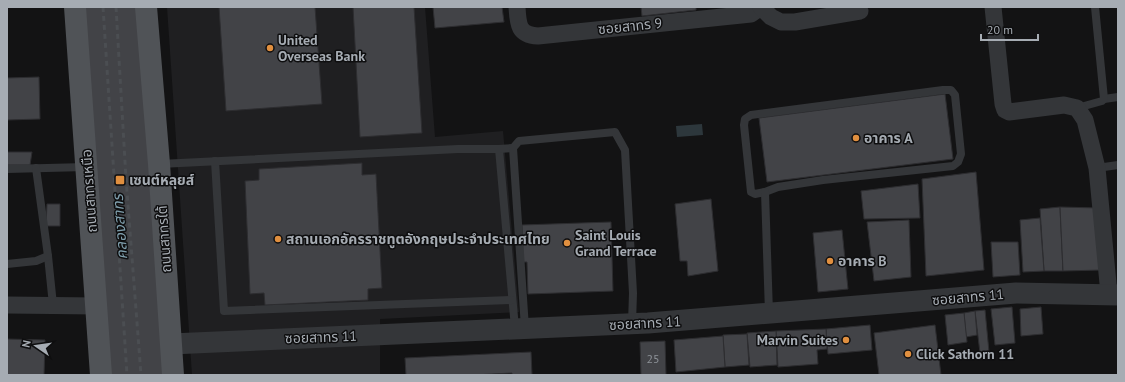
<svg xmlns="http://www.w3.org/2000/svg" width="1125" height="382" viewBox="0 0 1125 382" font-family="'PT Sans','Noto Sans Thai',sans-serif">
<rect width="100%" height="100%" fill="#131314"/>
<path fill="#1f1f21" d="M167 7H425L435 137 503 131 519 312 380 319V375H192Z"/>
<path fill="#2d373c" d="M702 124 703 135 677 137 676 126Z"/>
<g fill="#424347" stroke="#2d2d30">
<path d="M72 7H149L175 375H99Z"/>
<path d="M219 7H315L322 104 226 111Z"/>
<path d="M353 7H414L422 133 360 137Z"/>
<path d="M433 7H502L504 22 435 28Z"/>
<path d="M641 7H696V10L642 16Z"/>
<path d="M39 77 40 119 7 120V78Z"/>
<path d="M945 94 953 159 767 182 759 118Z"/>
<path d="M7 152H32L30 165H7Z"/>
<path d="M362 163V175L376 174 382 288 368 289V300L265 305 264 293 250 294 245 181 259 180V169Z"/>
<path d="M976 172 984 270 926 276 922 179Z"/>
<path d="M918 184 920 218 864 219 861 191Z"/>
<path d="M711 199 718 271 688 276 687 261H680L675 204Z"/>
<path d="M47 204H60V226H46Z"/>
<path d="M1060 207 1063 271H1044L1040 209Z"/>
<path d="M1060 207 1098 208 1101 270 1063 271Z"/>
<path d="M1040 218 1044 271 1023 272 1020 220Z"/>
<path d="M909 220 911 277 874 281 867 222Z"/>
<path d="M611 222 613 291 528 294 527 262H523L522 225Z"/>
<path d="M842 230 848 289 818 292 813 233Z"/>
<path d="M991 242H1018L1020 275 993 277Z"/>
<path d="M1012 307 1015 343 995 345 991 309Z"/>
<path d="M1041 307 1043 334 1021 336 1020 309Z"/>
<path d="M985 310 989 352 980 353 975 311Z"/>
<path d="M975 311 977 335 966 337 964 313Z"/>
<path d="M964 313 967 342 948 345 945 315Z"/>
<path d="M870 325 872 350 828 354 826 329Z"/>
<path d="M935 325 941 375H879L874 333Z"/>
<path d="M826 329 827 349 817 350 818 364 778 367 776 331Z"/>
<path d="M776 331 777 365 750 367 747 333Z"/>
<path d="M747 334 749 365 725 367 723 335Z"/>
<path d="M723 336 725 367 676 372 674 340Z"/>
<path d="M7 339 45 340 44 375H7Z"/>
<path d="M665 341 666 375H641L640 342Z"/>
<path d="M531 352 532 375H512V373L474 375H406L405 358Z"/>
</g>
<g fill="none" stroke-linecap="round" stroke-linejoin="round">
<g stroke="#343639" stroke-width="8">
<path d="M943 90H951L955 95 961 154 958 162 953 166 823 180 778 187 765 192 755 194 751 192 744 125 745 119 751 115Z"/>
<path d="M1104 99 1118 97"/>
<path d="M1077 108 1102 101 1104 99 1095 7"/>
<path d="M499 149 515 328"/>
<path d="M215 161 224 311 512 300"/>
<path d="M160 164 458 149H499L513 148"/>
<path d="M1097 168 1118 165"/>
<path d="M7 169 86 167"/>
<path d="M765 192 769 313"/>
<path d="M48 256 53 305"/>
<path d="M7 264 36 261 48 256 36 168"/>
<path d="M525 328 513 148 519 141 615 132 625 150 633 293 632 323"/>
</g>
<g stroke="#343639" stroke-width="17">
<path d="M517 7C518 24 518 35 538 36L751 14 761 7"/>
<path d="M761 7 771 17 781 22H795L860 11"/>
<path d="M993 7 1003 104 1005 110 1009 112 1064 105 1077 108 1085 120 1097 168 1109 294"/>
<path d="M7 305 97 306"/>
</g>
<path stroke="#343639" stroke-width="21" d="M171 344 648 323 1016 293 1118 295"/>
<g stroke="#505357" stroke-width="22">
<path d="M75 7 101 375"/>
<path d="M146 7 159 164 173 375"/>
</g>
<g stroke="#4b4e52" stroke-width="3" stroke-dasharray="5 4" stroke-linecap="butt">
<path d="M103 7 127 375"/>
<path d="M116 7 126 179 141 375"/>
</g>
</g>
<g fill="#e08f3f" stroke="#0e0e0f" stroke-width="1.5">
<circle cx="270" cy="48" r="4"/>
<circle cx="856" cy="138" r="4"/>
<rect x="115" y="175" width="10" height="10" rx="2"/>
<circle cx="278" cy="239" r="4"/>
<circle cx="567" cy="243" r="4"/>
<circle cx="830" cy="261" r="4"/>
<circle cx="846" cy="340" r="4"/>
<circle cx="908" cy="354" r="4"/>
</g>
<g text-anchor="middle" stroke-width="3" stroke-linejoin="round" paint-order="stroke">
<g font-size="12" fill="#8d9298">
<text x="653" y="363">25</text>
</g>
<g font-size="14" fill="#a6acb3" stroke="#0e0e0f">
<text transform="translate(630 26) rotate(-6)" y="5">ซอยสาทร 9</text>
<text transform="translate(89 191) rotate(-94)" y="5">ถนนสาทรเหนือ</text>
<text transform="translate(164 239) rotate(-94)" y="5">ถนนสาทรใต้</text>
<text transform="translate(968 297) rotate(-5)" y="5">ซอยสาทร 11</text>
<text transform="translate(645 323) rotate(-3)" y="5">ซอยสาทร 11</text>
<text transform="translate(321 337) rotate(-2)" y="5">ซอยสาทร 11</text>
</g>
<g font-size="14" font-weight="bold" fill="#a6acb3" stroke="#0e0e0f" text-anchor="start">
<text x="278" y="45">United<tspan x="278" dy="16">Overseas Bank</tspan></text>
<text x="864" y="143">อาคาร A</text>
<text x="129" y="185">เซนต์หลุยส์</text>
<text x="575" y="240">Saint Louis<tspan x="575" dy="16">Grand Terrace</tspan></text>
<text x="286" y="244">สถานเอกอัครราชทูตอังกฤษประจำประเทศไทย</text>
<text x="838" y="266">อาคาร B</text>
<text x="838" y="345" text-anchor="end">Marvin Suites</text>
<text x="916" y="359">Click Sathorn 11</text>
</g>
<g font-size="15" font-style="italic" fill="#7f9eac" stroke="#0e0e0f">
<text transform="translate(120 227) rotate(-94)" y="5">คลองสาทร</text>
</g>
</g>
<rect width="1125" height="382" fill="none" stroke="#a6acb3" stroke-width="16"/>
<g transform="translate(36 346) rotate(283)" stroke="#0e0e0f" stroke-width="3" paint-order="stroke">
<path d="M0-3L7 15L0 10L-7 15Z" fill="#a6acb3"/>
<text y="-6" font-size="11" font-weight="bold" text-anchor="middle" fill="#a6acb3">N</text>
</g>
<path d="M981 34v6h57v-6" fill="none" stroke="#a6acb3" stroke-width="2"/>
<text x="987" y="34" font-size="12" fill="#a6acb3" stroke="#0e0e0f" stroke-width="3" paint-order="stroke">20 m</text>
</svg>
